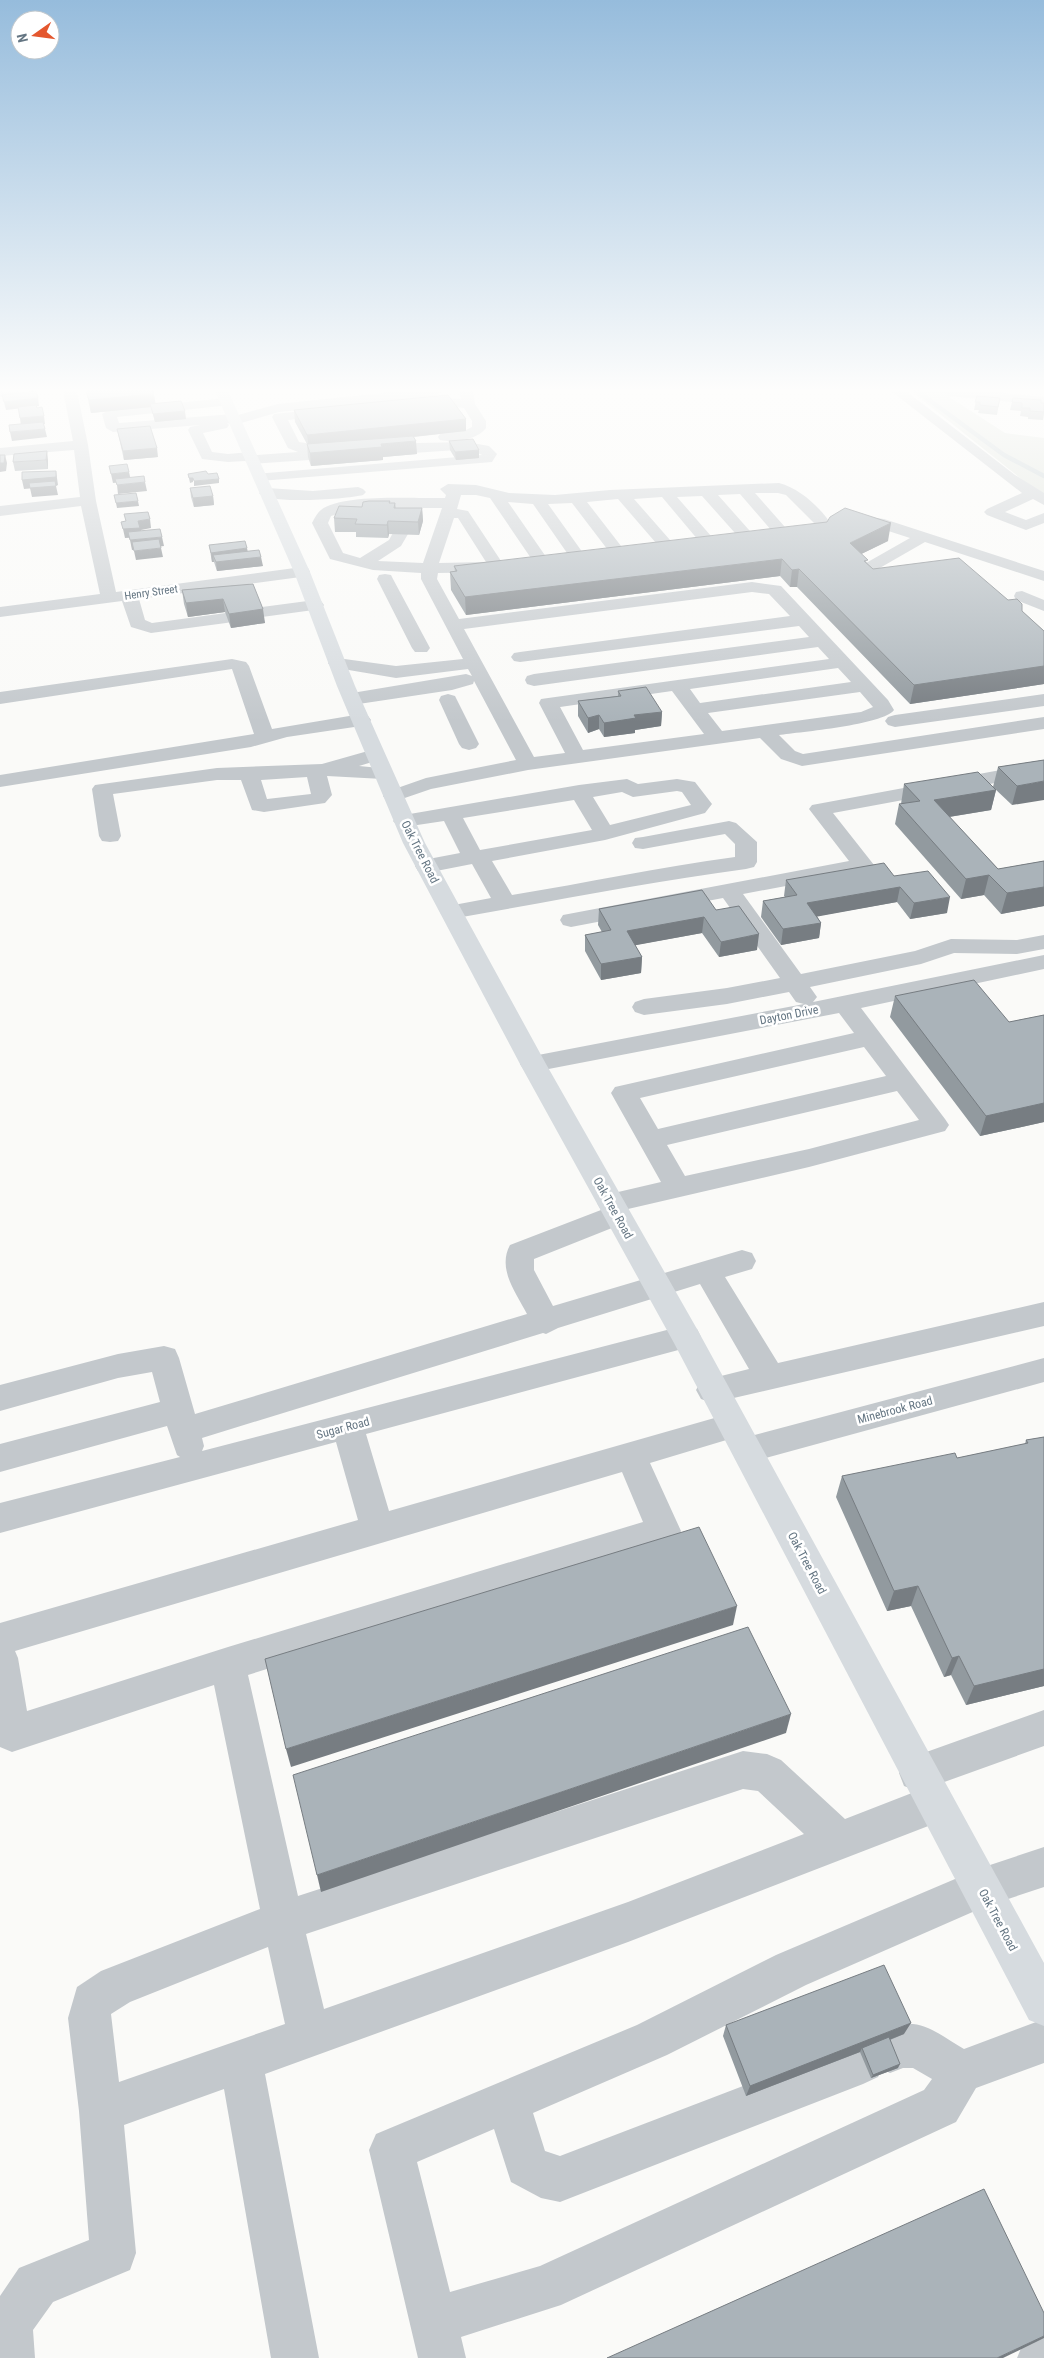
<svg xmlns="http://www.w3.org/2000/svg" width="1044" height="2358" viewBox="0 0 1044 2358" font-family="'Roboto Condensed',sans-serif">
<rect width="100%" height="100%" fill="#fafaf8"/>
<path fill="#dadfd7" d="M911 391H940L1005 433 1044 438V497Z"/>
<g fill="none" stroke-linecap="round" stroke-linejoin="round">
<path stroke="#bbc7cb" stroke-width="4.5" d="M917 391 1004 455 1044 476"/>
<g fill="#c3c8cc" fill-rule="evenodd">
<path d="M0 391H24L18 395 0 397Z"/>
<path d="M63 391H77L88 445 96 501 116 592 302 567 308 568 310 572 308 576 139 599 145 620 152 623 226 613 232 614 235 618 232 622 226 623 151 633 131 627 122 601 0 617V607L100 594 81 506 0 516V506L80 497 74 450 0 456V448L73 441Z"/>
<path d="M401 391 442 392 435 396 279 412 234 425 227 423 229 425 227 428 203 433 212 452 228 454 250 452 257 455 298 452 288 448 272 417 274 414 331 408 336 409 338 412 336 415 288 420 299 442 325 446 327 450 418 443 467 442 489 446 497 454 492 462 260 481 255 480 253 477 255 474 482 455 474 451 457 450 252 464 245 461 228 462 202 459 188 430 190 427 200 425 113 432 106 428 102 414 109 410 226 398 233 402 231 405 117 417 119 423 233 414 238 415 278 404Z"/>
<path d="M459 391H473L475 404 486 421V428C477 440 454 443 440 440L438 437 440 434 464 431 472 427V421L464 408 440 405 416 407 409 403C417 394 449 398 461 399Z"/>
<path d="M891 391H906L1015 475 1044 493V505L1033 499 1005 512 1026 520 1044 513V523L1026 530 987 515 984 512 987 509 1022 493Z"/>
<path d="M985 391 1044 397V405L948 396 941 392Z"/>
<path d="M779 483C801 489 821 508 833 527L831 530 814 534 808 532 806 529 808 526 815 524 786 495 778 493H755L792 535 790 538H778L740 494 718 495 757 539 755 542H743L702 496 677 497 718 544 716 547H704L662 497 634 499 670 540 668 543H656L618 499 587 502 628 555 626 558H614L572 503 548 504 588 560 586 563H574L533 504 508 502 551 564 549 567H537L490 498 476 495H461L457 509 468 511 505 567 503 570 497 572 438 573 437 579 459 619 752 582 781 586 888 700 894 710C883 725 800 732 779 735L795 751 803 754 1044 717V729L802 766 781 759 760 738 528 770 431 789 393 802 386 800 383 796 386 792 426 778 516 760 474 681 473 684 452 690 352 705 345 703 343 699 345 695 352 693 466 674 472 676 468 669 396 678 331 667 328 663 331 659 337 658 396 666 463 659 421 579V573L373 570 330 559 312 523C314 519 317 513 321 510 342 493 417 499 445 498L446 495 440 489 448 484 476 485 509 493 555 495 610 490ZM386 508H442L423 563 378 561 401 546 408 534 406 531H394L389 540 360 558 343 553 328 523 331 516 351 510ZM454 518H458L486 562 439 563ZM752 592 769 594 790 616 520 652 514 653 511 657 514 661 520 662 799 626 809 637 534 674 527 676 525 680 527 684 534 686 818 647 829 659 541 699 539 703 565 753 534 757 464 629ZM838 668 851 682 700 703 690 689ZM672 691 704 734 583 750 560 707ZM860 692 873 707 861 712 722 731 708 713Z"/>
<path d="M358 487 363 489 366 492 363 495C348 499 268 505 259 493L267 488 313 491Z"/>
<path d="M854 515 884 519 1044 571V581L925 542 878 569H866L864 566 866 563 910 538 876 527 848 523 846 520 848 517Z"/>
<path d="M385 574 391 575 393 579 430 648 427 652H415L412 648 377 579 379 575Z"/>
<path d="M1022 591 1044 600V611L1016 600 1014 596 1016 592Z"/>
<path d="M315 600 321 601 324 605 321 609 262 617 256 616 253 612 256 608 262 607Z"/>
<path d="M232 659 246 662 249 666 272 729 361 714 368 716 371 720 368 724 361 726 287 737 251 747 0 787V775L254 734 232 669 0 704V692Z"/>
<path d="M448 694 455 696 479 744 476 748 469 750 462 748 459 744 439 700 441 696Z"/>
<path d="M1044 694V706L895 727 888 725 885 721 888 717 895 715Z"/>
<path d="M375 749 382 751 385 755 382 759 359 766 390 769 393 773 390 777 383 779 327 776 332 795 325 803 264 812 252 810 241 780H217L113 794 121 836 118 841 110 842 102 841 99 836 92 789 95 785 217 768 322 764ZM307 777 311 794 267 799 261 780Z"/>
<path d="M1044 762V774L833 813 874 865 871 870 743 894 801 974 915 951 951 939 1017 940 1044 935V949L1017 954 954 953 921 964 810 987 817 997 813 1002 1044 955V969L861 1008 945 1119 949 1125 945 1131 809 1167 628 1209 631 1215 627 1222 534 1259V1270L553 1306 742 1250 752 1253 756 1261 752 1269 725 1277 778 1363 1044 1302V1326L712 1403 701 1399 696 1390 701 1381 749 1369 700 1284 558 1328 546 1334 543 1333 202 1438 204 1446 202 1451 686 1325 697 1329 701 1337 697 1345 366 1434 389 1511 732 1413 743 1417 748 1426 743 1435 650 1463 681 1531 676 1541 248 1675 298 1896 743 1751 767 1754 781 1760 845 1819 917 1791 904 1786 899 1773 904 1760 1044 1710V1746L936 1785 949 1790 954 1804 949 1818 628 1942 265 2074 319 2358H271L224 2089 124 2125 136 2253 130 2270 53 2302 33 2330 35 2358H0V2296L19 2268 89 2240 79 2111 68 2018 77 1987 101 1971 260 1909 214 1685 12 1752 0 1747V1623L358 1520 336 1442 0 1533V1503L180 1457 177 1455 167 1426 0 1472V1444L160 1402 152 1372 118 1378 0 1411V1385L118 1354 164 1346 175 1349 179 1358 195 1414 527 1314C516 1293 497 1269 510 1245L601 1210 597 1203 601 1196 661 1182 611 1093 615 1087 854 1033 839 1013 533 1072 524 1070 520 1064 524 1058 533 1056 804 1004 796 1002 789 992 727 1004 644 1015 635 1012 632 1007 635 1002 644 999 727 988 780 978 723 898 571 927 563 925 560 920 563 915 849 861 809 809 812 805ZM864 1047 886 1076 658 1129 640 1098ZM897 1091 919 1120 809 1149 685 1176 667 1145ZM622 1472 643 1522 228 1647 27 1711 18 1658 15 1651ZM743 1789 758 1791 804 1834 628 1902 324 2009 306 1934ZM268 1947 285 2024 119 2082 111 2014 130 2002Z"/>
<path d="M627 779 638 784 677 779 695 782 712 804 705 813 605 840 492 861 512 895C586 883 660 867 735 857V844L725 834 643 849 635 848 632 843 635 838 643 837 729 821 736 823 757 842V862L754 867 746 869C647 882 549 902 451 919L443 917 440 912 443 907 491 898 472 864 426 873 418 871 415 866 418 861 460 853 444 821 404 827 397 825 393 821 397 817 404 815 579 785ZM677 791 682 792 691 805 610 825 593 797 622 792 633 797ZM574 800 592 830 480 850 463 818Z"/>
<path d="M1044 1358V1382L747 1463 736 1460 731 1450 736 1440 747 1437Z"/>
<path d="M1044 1847V1887L984 1907 806 1985 667 2055 533 2113 545 2151 560 2156 863 2040 871 2044 875 2036C884 2032 894 2026 904 2024 926 2021 946 2039 964 2049L1044 2019V2063L976 2088 956 2122 561 2305 461 2337 466 2358H418L369 2150 376 2134 637 2025 776 1955 981 1868ZM903 2068H913L932 2079 924 2090 540 2266 450 2292 417 2162 494 2129 511 2182 541 2198 560 2202 863 2084 878 2077 882 2069 890 2073Z"/>
<path d="M1044 2333V2358H1017L1024 2341Z"/>
</g>
<path fill="#d6dbdf" fill-rule="evenodd" d="M215 391H228L310 572 355 686 425 843 546 1064 697 1329 1044 1963V2026L1029 2020 674 1343 520 1064 403 843 337 686 294 572Z"/>
</g>
<g fill="#929a9f">
<path d="M86 391H153L155 403 186 419 155 422 151 407 91 413Z"/>
<path d="M977 396 1000 398 997 415 978 413 979 410H974Z"/>
<path d="M1013 398 1044 403V414L1043 420 1028 419V417L1020 416 1021 411 1010 410Z"/>
<path d="M294 410 466 419V431L414 437 417 454 383 457V460L311 466 308 457 307 444 295 422Z"/>
<path d="M117 429 158 457 124 460Z"/>
<path d="M449 441 479 458 456 460 450 450Z"/>
<path d="M48 460V469L15 471 13 462Z"/>
<path d="M190 488 213 496 214 505 194 507 191 497Z"/>
<path d="M390 501V503H395L396 508H422L423 521 419 535 389 534 388 538 356 537V532H335L334 518 362 507Z"/>
<path d="M888 541 861 554 867 563 873 569 1022 611 1044 631V684L910 704 797 587H790L780 576 466 615 451 590 450 572 455 571 454 566Z"/>
<path d="M209 545 248 551 263 566 217 571 214 562H212Z"/>
<path d="M253 584 265 623 231 628 225 612 188 617 184 604 182 590Z"/>
<path d="M618 691 662 712 661 726 635 730V733L604 737 599 729 588 733 578 716V701L618 696Z"/>
<path d="M1044 760 1012 805 993 787 998 767Z"/>
<path d="M904 784 996 790 991 810 949 817 998 869 1044 861V906L1001 914 984 895 961 899 895 824 899 804H901Z"/>
<path d="M894 876 947 913 910 919 897 902 817 916 821 923 819 938 781 945 761 917 763 901 785 897 784 896 786 880Z"/>
<path d="M599 909 716 910 757 950 719 957 702 933 635 945 642 957 641 973 601 980 585 951V935L602 932 598 925Z"/>
<path d="M895 996 1009 1022 1044 1015V1122L980 1136 890 1017Z"/>
<path d="M1044 1437V1686L966 1705 951 1675 944 1677 911 1606 887 1611 836 1497 842 1476 957 1458 1025 1444 1026 1440Z"/>
<path d="M726 2025 904 2034 890 2040 898 2068 871 2078 860 2052 746 2096 723 2036Z"/>
</g>
<g fill="#777d82">
<path d="M154 394 156 406 150 404 151 407 91 413 89 400Z"/>
<path d="M38 398 39 406 6 410 4 402Z"/>
<path d="M185 411 186 419 155 422 153 414Z"/>
<path d="M44 416 45 424 21 426 20 418Z"/>
<path d="M466 419V431L309 448 307 435Z"/>
<path d="M45 429 47 437 12 441 10 432Z"/>
<path d="M416 441 417 454 383 457V460L311 466 310 453 381 444Z"/>
<path d="M157 448 158 457 124 460 123 451Z"/>
<path d="M479 450V458L456 460 455 452Z"/>
<path d="M47 451 48 460V469L46 460Z"/>
<path d="M5 455 7 463 6 471 0 472V463Z"/>
<path d="M56 471 58 485 56 486 58 495 32 497 30 488 56 486 24 489 22 480Z"/>
<path d="M129 472 131 481 113 483 111 474Z"/>
<path d="M189 478H193V482L190 483Z"/>
<path d="M219 479V483L194 486V481Z"/>
<path d="M145 482 147 491 118 494 117 485Z"/>
<path d="M213 496 214 505 194 507 193 498Z"/>
<path d="M138 501 139 506 117 508 116 503Z"/>
<path d="M422 508 423 521 419 535 418 522Z"/>
<path d="M150 519 151 528 141 530 142 537 125 538 123 529 138 521Z"/>
<path d="M388 521 389 534 388 538 387 525Z"/>
<path d="M891 523 888 541 847 561 850 543Z"/>
<path d="M162 537 164 546 132 550 130 540Z"/>
<path d="M161 548 163 557 136 560 134 551Z"/>
<path d="M247 548 249 558 213 555 214 562H212L211 553Z"/>
<path d="M261 557 263 566 217 571 216 562Z"/>
<path d="M782 559 780 576 466 615 465 597Z"/>
<path d="M799 569 797 587H790L792 570Z"/>
<path d="M223 599 225 612 188 617 186 603Z"/>
<path d="M263 609 265 623 231 628 229 614Z"/>
<path d="M1044 666V684L910 704 914 685Z"/>
<path d="M662 712 661 726 635 730V733L604 737V723L634 715Z"/>
<path d="M599 715V729L588 733V718Z"/>
<path d="M1044 781V800L1012 805 1017 786Z"/>
<path d="M996 790 991 810 930 820 934 800Z"/>
<path d="M989 875 984 895 961 899 966 879Z"/>
<path d="M900 887 897 902 804 919 807 903Z"/>
<path d="M1044 887V906L1001 914 1007 893Z"/>
<path d="M950 897 947 913 910 919 914 903Z"/>
<path d="M704 917 702 933 626 947 627 931Z"/>
<path d="M821 923 819 938 781 945 783 929Z"/>
<path d="M759 934 757 950 719 957 721 942Z"/>
<path d="M642 957 641 973 601 980V964Z"/>
<path d="M1044 1103V1122L980 1136 986 1116Z"/>
<path d="M918 1586 911 1606 887 1611 894 1591Z"/>
<path d="M737 1606 733 1625 291 1767 286 1749Z"/>
<path d="M959 1656 951 1675 944 1677 952 1658Z"/>
<path d="M1044 1669V1686L966 1705 974 1686Z"/>
<path d="M791 1714 786 1733 321 1892 317 1875Z"/>
<path d="M911 2023 904 2034 863 2050 862 2048 860 2052 746 2096 750 2086Z"/>
<path d="M900 2064 898 2068 871 2078 873 2075Z"/>
<path d="M1044 2336V2338L1040 2340 1003 2358H997Z"/>
</g>
<g fill="#aab3b9" stroke="#777d82">
<path d="M36 391 38 398 4 402 2 395Z"/>
<path d="M86 391H153L154 394 89 400Z"/>
<path d="M448 395 466 419 307 435 294 410Z"/>
<path d="M977 396 1000 398 998 407 980 405V402H975Z"/>
<path d="M1013 398 1041 400V403H1044V412L1030 411V408H1022V403L1012 402Z"/>
<path d="M181 401 185 411 153 414 150 404Z"/>
<path d="M36 405 37 408 42 407 44 416 20 418 18 407Z"/>
<path d="M43 422 45 429 10 432 9 425Z"/>
<path d="M150 426 157 448 123 451 117 429Z"/>
<path d="M413 436 416 441 381 444 382 447 310 453 307 444Z"/>
<path d="M473 439 479 450 455 452 449 441Z"/>
<path d="M47 451 46 460 13 462 14 454Z"/>
<path d="M0 455H5L4 463H0Z"/>
<path d="M127 464 129 472 111 474 109 466Z"/>
<path d="M56 471V477L22 480V472Z"/>
<path d="M206 471 208 474 217 473 219 479 194 481 193 478H189L188 474Z"/>
<path d="M144 476 145 482 117 485 115 479Z"/>
<path d="M55 481 56 486 30 488 29 483Z"/>
<path d="M210 486 213 496 193 498 190 488Z"/>
<path d="M136 493 138 501 116 503 114 495Z"/>
<path d="M369 501H390L389 503H395L394 508H422L418 522 388 521 387 525 355 524 357 519 334 518 339 506 362 507 363 502Z"/>
<path d="M845 508 891 523 850 543 868 560 864 561 873 569 959 558 1008 600 1017 599 1022 604V611L1044 631V666L914 685 799 569 792 570 782 559 465 597 450 572 457 571 454 566 827 522 830 517Z"/>
<path d="M148 512 150 519 138 521 140 528 123 529 121 522 126 521 124 514Z"/>
<path d="M160 529 162 537 130 540 128 532Z"/>
<path d="M159 539 161 548 134 551 132 542Z"/>
<path d="M245 541 247 548 211 553 209 545Z"/>
<path d="M259 550 261 557 216 562 213 555Z"/>
<path d="M253 584 263 609 229 614 223 599 186 603 182 590Z"/>
<path d="M646 687 662 712 634 715 636 718 604 723 599 715 588 718 578 701 621 696 618 691Z"/>
<path d="M1044 760V781L1017 786 998 767Z"/>
<path d="M978 772 996 790 934 800 998 869 1044 861V887L1007 893 989 875 966 879 899 804 920 801 904 784Z"/>
<path d="M884 863 894 876 928 871 950 897 914 903 900 887 807 903 821 923 783 929 763 901 797 895 786 880Z"/>
<path d="M702 890 716 910 739 906 759 934 721 942 704 917 627 931 642 957 601 964 585 935 611 930 599 909Z"/>
<path d="M974 980 1009 1022 1044 1015V1103L986 1116 895 996Z"/>
<path d="M1044 1437V1669L974 1686 959 1656 952 1658 918 1586 894 1591 842 1476 955 1453 957 1458 1028 1443 1026 1440Z"/>
<path d="M699 1527 737 1606 286 1749 265 1659Z"/>
<path d="M748 1627 791 1714 317 1875 293 1775Z"/>
<path d="M884 1965 911 2023 750 2086 726 2025Z"/>
<path d="M889 2037 900 2064 873 2075 862 2048Z"/>
<path d="M984 2189 1044 2313V2336L997 2358H607Z"/>
</g>
<linearGradient id="sky" x2="0" y2="1"><stop stop-color="#96bcdc"/><stop offset="0.54" stop-color="#fdfdfc"/><stop offset="1" stop-color="#fdfdfc" stop-opacity="0"/></linearGradient>
<rect width="1044" height="722" fill="url(#sky)"/>
<g text-anchor="middle" stroke-width="5" stroke-linejoin="round" paint-order="stroke">
<g font-size="11" fill="#657683" stroke="#fff">
<text transform="translate(151 592) rotate(-8)" y="4">Henry Street</text>
</g>
<g font-size="12" fill="#657683" stroke="#fff">
<text transform="translate(420 852) rotate(63)" y="4">Oak Tree Road</text>
<text transform="translate(789 1015) rotate(-11)" y="4">Dayton Drive</text>
<text transform="translate(613 1208) rotate(61)" y="4">Oak Tree Road</text>
<text transform="translate(895 1410) rotate(-15)" y="4">Minebrook Road</text>
<text transform="translate(343 1428) rotate(-15)" y="4">Sugar Road</text>
<text transform="translate(807 1563) rotate(62)" y="4">Oak Tree Road</text>
<text transform="translate(998 1920) rotate(62)" y="4">Oak Tree Road</text>
</g>
</g>
<g transform="translate(35 35) rotate(256)"><circle r="24" fill="#ffffff" stroke="#c1c8cd"/>
<path d="M0-4L9 19L0 12L-9 19Z" fill="#e4572e"/>
<text y="-8" font-size="14" font-weight="bold" text-anchor="middle" fill="#657683">N</text>
</g>
</svg>
